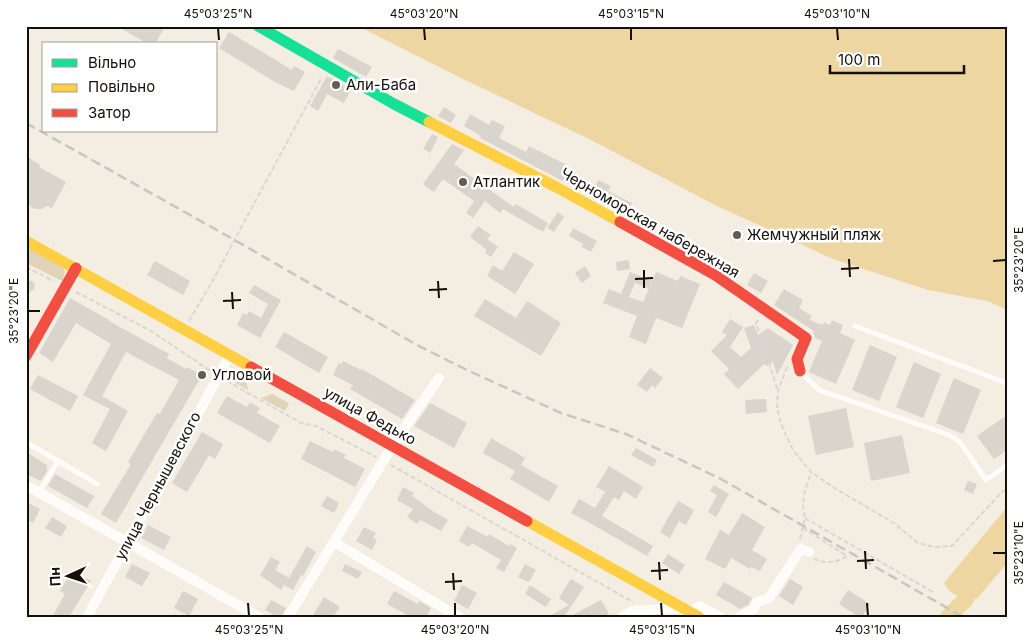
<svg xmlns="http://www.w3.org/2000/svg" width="1033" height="643" viewBox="0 0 1033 643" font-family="Inter,sans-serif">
<rect width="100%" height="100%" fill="#f3ede2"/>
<g fill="#e0d3b7">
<path d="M26 246 62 265 65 273 62 281 26 263Z"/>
<path d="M233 371 246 379 248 390 229 379Z"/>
<path d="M272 394 289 403 285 411 261 398Z"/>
</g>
<g fill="#eed6a3">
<path d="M358 26H1007V310L988 301 928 290 833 259 715 205 591 140 461 78Z"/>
<path d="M1007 507V563L977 599C964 599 950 596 944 583Z"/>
</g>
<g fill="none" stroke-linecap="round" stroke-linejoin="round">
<path stroke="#eed6a3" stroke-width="16" d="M948 617 966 599"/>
</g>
<g fill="#d9d4cc" fill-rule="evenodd">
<path d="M117 26H157L163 30 155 44H148Z"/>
<path d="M229 32 292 70 294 66 305 72 294 91 275 82 219 48Z"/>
<path d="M338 49 372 67 366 77 333 58Z"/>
<path d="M327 76 351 90 344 103 327 94 318 111 310 106Z"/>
<path d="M444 107 456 115 451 123 438 116Z"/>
<path d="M470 114 489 125 492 120 505 126 499 138 526 152 529 146 567 165 565 168 589 181 582 191 480 138 481 136 464 126Z"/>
<path d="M432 134 438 137 430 153 423 149Z"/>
<path d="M452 144 464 150 454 164 514 207 516 204 548 223 543 232 503 209 500 213 485 201 473 218 466 213 474 201 443 179 434 192 423 184Z"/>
<path d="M26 156 40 165 39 167 66 182 52 208 47 206 41 209H35L31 207 26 199Z"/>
<path d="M598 180 611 186 608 191 632 203 626 215 603 202 604 200 591 194Z"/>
<path d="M558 212 564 217 554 232 547 228Z"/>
<path d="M478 226 491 235 487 239 498 247 491 257 485 253 487 250 470 237Z"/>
<path d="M573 228 597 241 591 252 582 247 583 244 569 236Z"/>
<path d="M514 252 534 264 515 294 487 276 493 265 502 271Z"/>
<path d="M629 260 630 269 617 271 616 262Z"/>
<path d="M155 261 190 281 183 295 147 275Z"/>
<path d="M585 266 591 276 582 283 575 273Z"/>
<path d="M630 272 652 281 656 272 678 281 680 276 700 284 682 328 656 318 646 344 629 337 637 316 603 303 609 289 621 294ZM635 283 649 289 643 302 629 297Z"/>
<path d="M754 273 768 281 761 293 747 285Z"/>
<path d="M26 280 32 281 35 285 34 289 26 295Z"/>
<path d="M254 285 281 300 260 338 237 325 243 313 247 315 249 311 261 318 268 304 249 293Z"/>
<path d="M784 289 803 300 799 308 812 316 809 320 823 325 824 322 830 325 832 320 843 325 840 333 855 340 836 384 809 372 822 341 815 338 813 332 814 331 774 305Z"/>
<path d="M70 298 109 320V321L169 354 167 358 186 369 187 367 202 375 116 523 101 514 131 464 128 462 157 413 160 414 179 380 126 352 102 396 128 411 106 451 92 443 110 409 83 395 111 344 76 323 53 362 39 353Z"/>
<path d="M485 299 516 318 527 301 561 323 541 356 474 316Z"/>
<path d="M730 319 743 327 730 347 741 357 751 348 744 328 754 325 758 335 768 328 793 345 777 375 773 362 767 366 764 364 738 389 724 374 729 369 711 351 727 335 722 332Z"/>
<path d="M284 332 328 357 319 373 275 347Z"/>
<path d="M870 345 897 357 879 401 852 390Z"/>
<path d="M343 361 361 370 362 369 415 400 402 419 350 389 353 385 333 375 339 363 342 364Z"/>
<path d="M914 362 941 374 923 418 896 407Z"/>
<path d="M650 368 663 378 655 388 652 385 647 392 637 385Z"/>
<path d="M38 375 78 396 70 411 30 389Z"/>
<path d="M954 378 981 390 963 434 936 423Z"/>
<path d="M227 396 247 407 250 402 260 408 257 413 280 426 270 443 217 413Z"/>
<path d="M766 399 767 412 746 414 745 400Z"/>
<path d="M430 403 467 423 454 448 414 426Z"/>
<path d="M846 408 854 447 816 455 808 416Z"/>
<path d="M1007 415V450L994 459 977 436Z"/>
<path d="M202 432 223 444 215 459 209 455 187 492 172 483Z"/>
<path d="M902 435 910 473 871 481 864 443Z"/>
<path d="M491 438 525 458 521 465 558 486 549 502 510 479 515 471 483 453Z"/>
<path d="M310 441 333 452 334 449 346 455 344 458 365 469 355 487 301 459Z"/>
<path d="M636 448 657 460 653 467 631 455Z"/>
<path d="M26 452 47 465 46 468 48 469 41 481 26 474Z"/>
<path d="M609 466 643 487 636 499 624 491 619 500 614 497 602 516 653 546 647 556 590 523 571 513 579 499 595 508 605 492 596 487Z"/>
<path d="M55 474 94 496 87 508 48 486Z"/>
<path d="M968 481 977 484 973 494 964 490Z"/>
<path d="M714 485 729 494 716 517 708 512 717 495 710 491Z"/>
<path d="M403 487 414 493 412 496 434 512 448 520 441 531 420 520 417 524 407 517 413 509 397 500Z"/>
<path d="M327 496 339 503 334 513 321 506Z"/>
<path d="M678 501 694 510 686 525 679 521 670 538 660 532Z"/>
<path d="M28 503 40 509 33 523 26 519V507Z"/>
<path d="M742 513 765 527 752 550 767 559 760 571 751 567 750 569 731 558 725 569 705 559 720 530 729 535Z"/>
<path d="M52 517 67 526 61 537 45 528Z"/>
<path d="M148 525 171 537 164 550 141 538Z"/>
<path d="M467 526 488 537 489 534 509 546 510 544 517 548 504 572 496 568 501 560 472 543 469 547 459 541Z"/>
<path d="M364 527 376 533 373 538 377 540 372 550 356 541Z"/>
<path d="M307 546 316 552 303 576 301 575 293 590 284 585 281 590 260 575 271 557 280 562 275 570 289 578Z"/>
<path d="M668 554 685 565 679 574 662 563Z"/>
<path d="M132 564 150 573 142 586 125 577Z"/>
<path d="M345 564 362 572 358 579 342 571Z"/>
<path d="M525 564 536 570 529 582 518 577Z"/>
<path d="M72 570 91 581 69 617H52L65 594 60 591Z"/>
<path d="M571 579 584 587 564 617H548L569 605 559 598Z"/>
<path d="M790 579 803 587 793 605 779 596Z"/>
<path d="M724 582 752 598 748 605 740 609 716 595Z"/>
<path d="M462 585 477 593 468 609 454 601Z"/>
<path d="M530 585 551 599 546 607 525 594Z"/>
<path d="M848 590 870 604 862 617H859L839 604Z"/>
<path d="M183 591 198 599 189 616 174 608Z"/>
<path d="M394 591 418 604 419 601 431 608 426 617H411L387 604Z"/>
<path d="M324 597 340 607 333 617H312Z"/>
<path d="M271 600 286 608 281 617H278L265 610Z"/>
<path d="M601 600 609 614 603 617H569Z"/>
</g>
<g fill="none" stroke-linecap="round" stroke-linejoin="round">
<g stroke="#d9d7d3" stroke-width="2" stroke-dasharray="5 2.5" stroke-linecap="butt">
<path d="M26 267 54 281"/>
<path d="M76 292 151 331 212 372"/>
<path d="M758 320 756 323 778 391"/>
<path d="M189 321 212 282 322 77"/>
<path d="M787 367 778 391 777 409 783 429 793 450 811 472 836 489 894 523 918 543 934 547 952 546 1002 492 1007 489"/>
<path d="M227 381 301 423 316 426 376 457"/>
<path d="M391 465 633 602"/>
<path d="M805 518 933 592"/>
<path d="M803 528 847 556C836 563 826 564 814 559"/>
<path d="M800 539 805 518 803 506 804 494 811 472"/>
</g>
<g stroke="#fdfcfb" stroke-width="5">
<path d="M855 326 1004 382 1007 385"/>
<path d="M801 372 819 390 949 435 960 442 986 480 1007 465"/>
<path d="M26 442 97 484"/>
<path d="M39 492 58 461"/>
</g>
<g stroke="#fdfcfb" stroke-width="10">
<path d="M26 485 259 617"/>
<path d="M334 542 459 617"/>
<path d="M690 611 699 606 720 617"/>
<path d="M87 617 230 355"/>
<path d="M288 617 393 445 439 378"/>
<path d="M622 617 632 611 683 608"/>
<path d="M739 617 753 610 757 602 769 598 801 549 809 552"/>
</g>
<path stroke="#16e098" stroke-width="11" d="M258 26 394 104 429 122"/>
<g stroke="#ffcf43" stroke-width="11">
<path d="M429 122 556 187 620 222"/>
<path d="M26 241 251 367"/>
<path d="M527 521 699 617"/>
</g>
<g stroke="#f24e42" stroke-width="11">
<path d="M620 222 715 275 806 338 797 359 800 371"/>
<path d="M26 356 76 268"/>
<path d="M251 367 527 521"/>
</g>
<path stroke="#c8c6c3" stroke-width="2.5" stroke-dasharray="10 5" stroke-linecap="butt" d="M26 123 231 238 417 345 465 369 561 413 626 434 721 479 963 617"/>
</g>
<path fill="none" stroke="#131008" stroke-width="2" d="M218 28 219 40M424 28 425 40M631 28V40M837 28 838 40M849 259 850 277M993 261 1006 260M841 269 859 268M644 270V288M635 279 653 278M438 281 439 298M429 290 447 289M232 292 233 309M223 301 241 300M28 311H40M865 551 866 569M993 553H1006M857 561 874 560M659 562 660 580M651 571 668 570M453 573 454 590M445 582 462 581M248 603 249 616M455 603V616M661 603 662 616M867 603 868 616"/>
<g fill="#615d54" stroke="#fff" stroke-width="2">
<circle cx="336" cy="85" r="5"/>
<circle cx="463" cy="182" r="5"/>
<circle cx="737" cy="235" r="5"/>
<circle cx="202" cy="375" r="5"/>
</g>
<g text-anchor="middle" stroke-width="5" stroke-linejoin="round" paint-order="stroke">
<g font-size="15" fill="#131008" stroke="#fff" text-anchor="start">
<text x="346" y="90">Али-Баба</text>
<text x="473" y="187">Атлантик</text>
<text x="747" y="240">Жемчужный пляж</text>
<text x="212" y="380">Угловой</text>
</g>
<g font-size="15" fill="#131008" stroke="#fff">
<text transform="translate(650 223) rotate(30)" y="5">Черноморская набережная</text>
<text transform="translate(370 416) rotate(29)" y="5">улица Федько</text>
<text transform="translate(158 486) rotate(-62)" y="5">улица Чернышевского</text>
</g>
</g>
<rect width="1033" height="643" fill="none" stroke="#ffffff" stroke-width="55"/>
<rect x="42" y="42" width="175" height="90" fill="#ffffff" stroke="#a19f9c"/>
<rect x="52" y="59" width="25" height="8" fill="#16e098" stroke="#a19f9c"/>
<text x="88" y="68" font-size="15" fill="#131008">Вільно</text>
<rect x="52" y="84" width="25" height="8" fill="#ffcf43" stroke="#a19f9c"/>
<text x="88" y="92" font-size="15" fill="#131008">Повільно</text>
<rect x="52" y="109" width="25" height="8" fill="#f24e42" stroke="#a19f9c"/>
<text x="88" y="118" font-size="15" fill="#131008">Затор</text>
<g transform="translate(68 576) rotate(267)" stroke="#ffffff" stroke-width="4" paint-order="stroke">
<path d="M0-4L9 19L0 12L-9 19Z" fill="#131008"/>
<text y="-8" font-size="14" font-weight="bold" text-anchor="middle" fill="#131008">Пн</text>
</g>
<path d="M830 65v8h134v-8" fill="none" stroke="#131008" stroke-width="2.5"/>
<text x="838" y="65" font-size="15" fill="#131008" stroke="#ffffff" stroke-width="4" paint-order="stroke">100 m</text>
<rect x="28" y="28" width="978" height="588" fill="none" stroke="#131008" stroke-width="2"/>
<g font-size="12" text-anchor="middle" fill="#131008">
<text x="218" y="18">45°03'25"N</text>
<text x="424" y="18">45°03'20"N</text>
<text x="631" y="18">45°03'15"N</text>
<text x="837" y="18">45°03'10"N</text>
<text transform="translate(1019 260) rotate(-90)" y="4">35°23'20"E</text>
<text transform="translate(14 311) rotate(-90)" y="4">35°23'20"E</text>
<text transform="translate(1019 553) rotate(-90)" y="4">35°23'10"E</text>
<text x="249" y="634">45°03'25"N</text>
<text x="455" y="634">45°03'20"N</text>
<text x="662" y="634">45°03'15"N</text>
<text x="868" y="634">45°03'10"N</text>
</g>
</svg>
